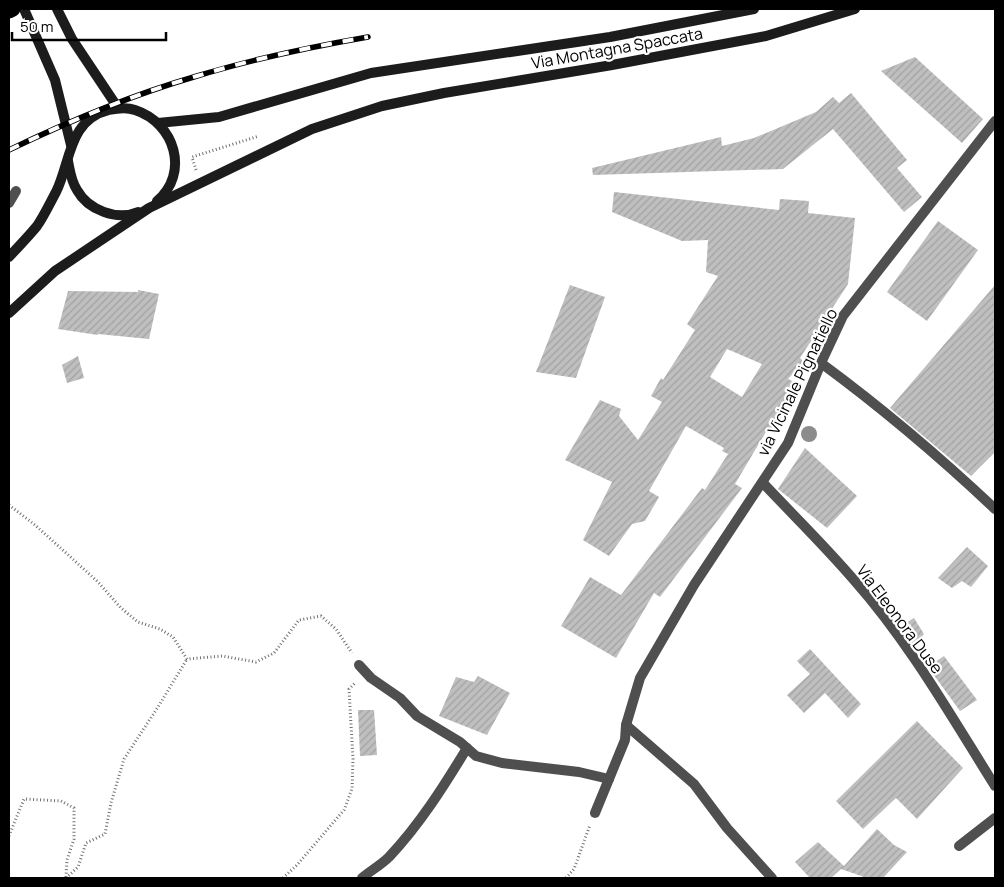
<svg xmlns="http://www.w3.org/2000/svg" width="1004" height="887" viewBox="0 0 1004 887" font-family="Manrope,sans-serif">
<defs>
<pattern id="building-hatch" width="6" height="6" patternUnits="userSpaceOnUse" patternTransform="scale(1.25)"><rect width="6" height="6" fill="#bfbfbf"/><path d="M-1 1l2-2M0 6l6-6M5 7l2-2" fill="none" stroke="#a2a2a2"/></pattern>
</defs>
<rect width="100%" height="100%" fill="#fff"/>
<g fill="url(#building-hatch)" fill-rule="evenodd">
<path d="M915 57 983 119 962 143 881 71Z"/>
<path d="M851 93 907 160 897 168 922 197 904 212 833 129 783 169 593 175 592 168 721 137 722 146 754 138 816 112 833 97 839 103Z"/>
<path d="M614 192 779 210 780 199 809 201 808 213 855 218 848 284 800 358 804 362 788 379 794 382 775 434 767 430 735 484 742 488 660 597 654 593 616 658 561 626 590 577 621 595 702 488 705 490 728 454 722 451 724 448 686 426 649 491 659 497 645 521 632 524 609 556 583 540 612 482 565 460 600 400 621 409 619 416 638 440 662 402 651 396 661 378 663 380 695 330 687 324 718 276 706 272 708 240 682 241 612 212ZM727 349 762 364 742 397 710 377Z"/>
<path d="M938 221 978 250 927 321 887 292Z"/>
<path d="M570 285 605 297 576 378 536 372Z"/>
<path d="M995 285V452L971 476 890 408Z"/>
<path d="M138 290 159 294 149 339 98 334V335L58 329 68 291 138 292Z"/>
<path d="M78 356 84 378 67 383 62 365Z"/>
<path d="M805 448 857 496 827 528 778 489Z"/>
<path d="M967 547 988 566 971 587 962 581 952 588 938 578Z"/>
<path d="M914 618 924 634 914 646 900 627Z"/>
<path d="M810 649 861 704 848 718 825 693 804 713 787 695 810 674 797 661Z"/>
<path d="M944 656 977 700 960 711 928 667Z"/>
<path d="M478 676 510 693 487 735 439 716 456 677 474 682Z"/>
<path d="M358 710H374L377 755 360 756Z"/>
<path d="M917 721 963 768 917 819 896 798 863 829 836 801Z"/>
<path d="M877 829 894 845 907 852 883 878H867L841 869 831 878H810L795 862 818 842 844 866Z"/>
</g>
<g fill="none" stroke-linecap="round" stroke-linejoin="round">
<g stroke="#717171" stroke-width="3" stroke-dasharray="1 2.5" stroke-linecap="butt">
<path d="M196 170 192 157 259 136"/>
<path d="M9 505 35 525 65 552 98 582 121 608 138 622 160 629 173 637 187 659 222 656 256 662 274 653 299 620 321 616 336 629 352 653"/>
<path d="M9 836 24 799 61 801 74 808V839L67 860 66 877"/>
<path d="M66 878 78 867 86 843 105 834 111 803 124 759 158 707 187 659"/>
<path d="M283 878 297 865 344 810 352 789 353 759 349 689 355 683"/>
<path d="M566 878 574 869 590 825"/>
</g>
<g stroke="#4f4f4f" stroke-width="10">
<path d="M9 203 16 191"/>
<path d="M959 846 995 818"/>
<path d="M362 878C370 871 381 865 389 857 420 824 444 786 467 748"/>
</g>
<g stroke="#4f4f4f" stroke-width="10">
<path d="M821 363C882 408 940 457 995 509"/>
<path d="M763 483C793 515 825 546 854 580 909 642 951 716 995 786"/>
<path d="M359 665 371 678 400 698 417 716 460 742 476 756 502 763 579 772 609 779"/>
<path d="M626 725 694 784 727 828 772 878"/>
<path d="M595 813 625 740 626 725 640 678 694 585 788 443 821 363 843 316 995 121"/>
</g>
<g stroke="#1c1c1c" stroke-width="10">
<path d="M24 9 55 80 71 145"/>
<path d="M57 9 72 39 118 108"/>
<path d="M158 123 219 117 371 73 610 37 754 9"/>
<path d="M68 161C70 171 71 181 77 190 88 210 117 221 138 212"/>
<path d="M9 257C18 247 28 237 37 226 44 216 50 203 56 192 71 162 68 120 109 110 118 108 127 107 135 110 175 123 190 173 157 201"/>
<path d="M9 313 55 271 149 208 312 129 382 106 444 93 612 65 766 36 855 9"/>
</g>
<path stroke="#000" stroke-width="15" d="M9 11 13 9"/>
<g stroke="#000" stroke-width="5.5">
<path id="rail" d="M9 150C69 121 132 95 197 76 253 59 310 47 368 37"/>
</g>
<use href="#rail" stroke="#fff" stroke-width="4" stroke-dasharray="11" stroke-linecap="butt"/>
</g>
<circle fill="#8c8c8c" cx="809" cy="434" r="8"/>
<g text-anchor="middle" stroke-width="4.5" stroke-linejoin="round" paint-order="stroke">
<g font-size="16" fill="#000" stroke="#fff">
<text transform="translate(617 48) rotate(-10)" y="6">Via Montagna Spaccata</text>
<text transform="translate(797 382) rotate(-64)" y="6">via Vicinale Pignatiello</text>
<text transform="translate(900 619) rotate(53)" y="6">Via Eleonora Duse</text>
</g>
</g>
<rect width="1004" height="887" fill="none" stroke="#000000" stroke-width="20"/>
<path d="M12 32v8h154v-8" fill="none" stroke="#000000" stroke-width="2.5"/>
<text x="20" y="32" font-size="15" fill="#000000" stroke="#ffffff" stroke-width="4" paint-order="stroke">50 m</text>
</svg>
